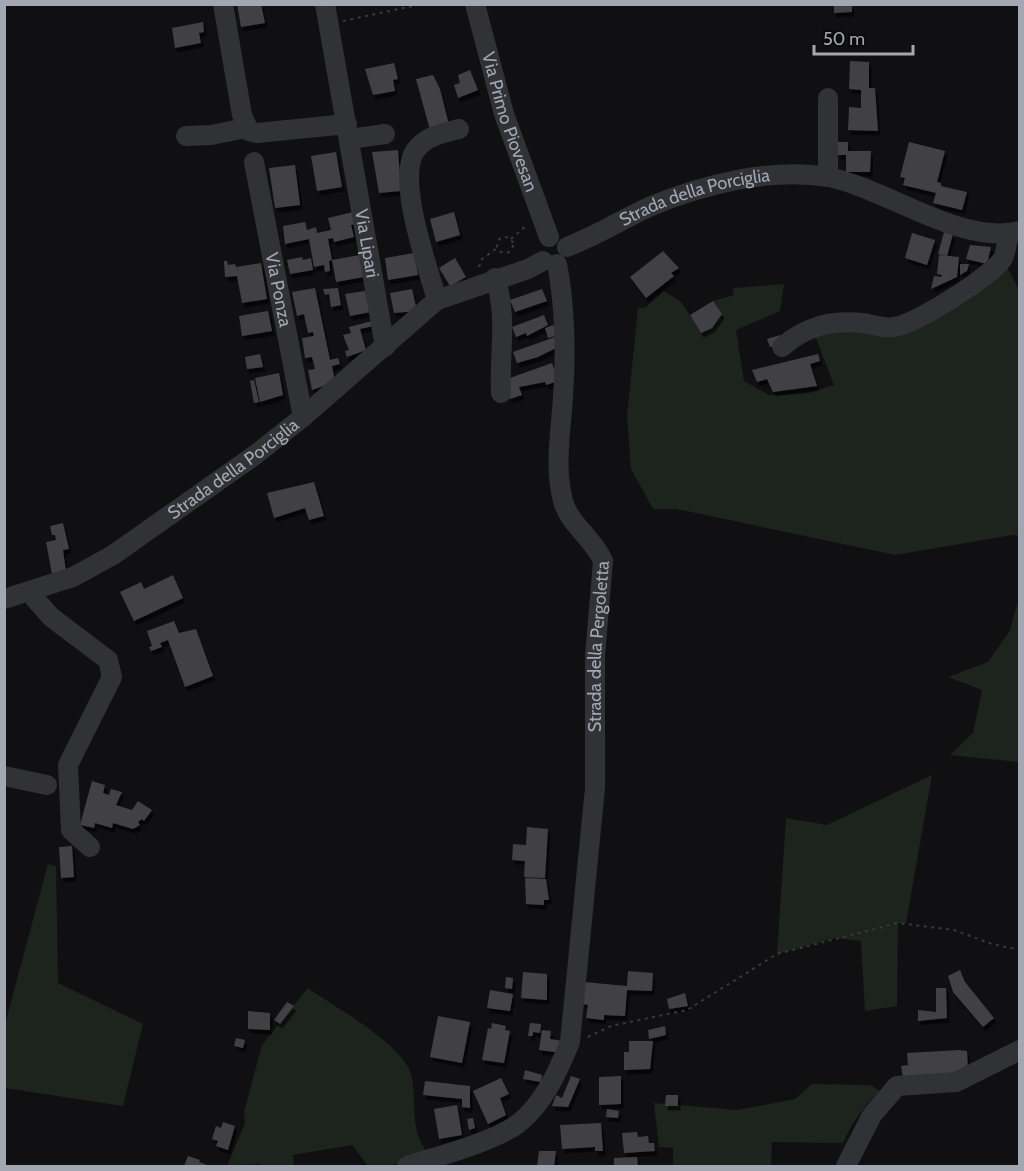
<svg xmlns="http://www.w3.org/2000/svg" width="1024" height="1171" viewBox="0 0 1024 1171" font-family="Cabin,sans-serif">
<defs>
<filter id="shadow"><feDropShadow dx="2.5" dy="4.5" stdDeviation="0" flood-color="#0009"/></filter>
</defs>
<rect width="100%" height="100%" fill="#101012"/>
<g fill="#1d241d">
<path d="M1003 259 1019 290V536L1013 535 895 555 677 509H653L631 469 627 416 638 308H645L664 291 681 302 702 333 712 328 721 314 713 301 734 295 733 288 784 284 780 311 736 330 744 381 769 395 808 393 834 385 812 328H893Z"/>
<path d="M1019 599V762L950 755 973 733 982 690 948 677 988 662 1009 632Z"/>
<path d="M932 775 906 923H898L897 1006 865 1011 861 941 835 938 777 954 786 818 827 825Z"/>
<path d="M48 864 56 866 58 983 143 1024 123 1106 5 1088V1024Z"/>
<path d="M308 988C336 1008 407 1046 412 1078 417 1108 409 1127 428 1154L389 1166H368L352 1145 293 1155 294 1166H262L261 1164 227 1166 245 1123 244 1112 262 1045Z"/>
<path d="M812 1084 870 1085 880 1091C863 1107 853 1121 843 1143L772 1142 771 1166H673V1148L659 1147 654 1103 737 1110 795 1099Z"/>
</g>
<g fill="#3f4045" filter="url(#shadow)">
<path d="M237 4H261L265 23 241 27Z"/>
<path d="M834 4H852V12L834 13Z"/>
<path d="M203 22 204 32 199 33 201 43 175 48 172 28Z"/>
<path d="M850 61 869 62V88H875L878 131 848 130 849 107 861 108V90L849 89Z"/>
<path d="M394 63 398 79 393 80 395 91 373 95 365 69Z"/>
<path d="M470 70 478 90 458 98 454 85 460 83 458 75Z"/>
<path d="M433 75 440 89 449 125 430 130 416 79Z"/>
<path d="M838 142H848V151H871L870 172H846V155H838Z"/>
<path d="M909 142 945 151 937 182 941 183V186L967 192 962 210 933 203 936 193 903 185 905 178 900 177Z"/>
<path d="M398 150 401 191 379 193 372 152Z"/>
<path d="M336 152 342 187 317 191 311 156Z"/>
<path d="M295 165 300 205 275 208 269 168Z"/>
<path d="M353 212 355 224 351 225 354 237 334 242 333 238 328 239 332 260 329 261 330 271 325 272 324 265 314 267 309 239 285 244 283 226 305 222 307 230 316 227 317 233 331 230 328 218Z"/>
<path d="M454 212 460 235 436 242 430 219Z"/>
<path d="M944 232 953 234 947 256 938 254Z"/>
<path d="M912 233 935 240 927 265 905 258Z"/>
<path d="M970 245 991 247 987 264 966 259Z"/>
<path d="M663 251 679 268 671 273 674 276 646 298 630 277Z"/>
<path d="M414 253 418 275 388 280 385 258Z"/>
<path d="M360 255 364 277 336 282 332 260Z"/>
<path d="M939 255 959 257 957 277 931 289 934 276 941 277 942 275 937 274Z"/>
<path d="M302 257 303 260 311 258 313 270 290 274 287 260Z"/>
<path d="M455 258 466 277 450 286 439 268Z"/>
<path d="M224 261H227L228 265 235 264 236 267 261 263 267 299 242 303 237 276 225 277Z"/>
<path d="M960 264H969L967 271 960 275Z"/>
<path d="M315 288 330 360 338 358 340 364 332 366 335 382 312 390 308 370 315 369 312 357 305 358 302 338 314 336 313 332 308 333 304 314 297 316 292 292Z"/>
<path d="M338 288 341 305 331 307 329 294 325 295 323 289Z"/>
<path d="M412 289 417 311 394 313 390 293Z"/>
<path d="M542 289 547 301 515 312 510 300Z"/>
<path d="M365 291 371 312 350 316 345 294Z"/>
<path d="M713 301 722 314 712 328 701 333 690 315Z"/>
<path d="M268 311 272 331 242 336 239 316Z"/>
<path d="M544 315 548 325 527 336 526 333 516 337 512 327Z"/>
<path d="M372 321 373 326 360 329 366 350 347 357 345 351 349 350 343 335 351 333 349 327Z"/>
<path d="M553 325 559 335 548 338 545 328Z"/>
<path d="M780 335 783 343 770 347 767 339Z"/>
<path d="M555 337 558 347 538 357 517 363 513 352Z"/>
<path d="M260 354 263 367 247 369 245 357Z"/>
<path d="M818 354 820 361 810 364 817 386 773 392 767 379 757 382 752 370Z"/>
<path d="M552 363 558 381 546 385 545 382 519 387 522 395 510 399 505 385 507 379Z"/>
<path d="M279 373 283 395 260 402 255 378Z"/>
<path d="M254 380 259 402 254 403 250 381Z"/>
<path d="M314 482 324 516 309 520 305 508 274 518 267 493Z"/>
<path d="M63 523 69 549 63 550 66 572 52 574 46 542 56 540 55 535H52L50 526Z"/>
<path d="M173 575 183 598 134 621 120 592 141 582 144 589Z"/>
<path d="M174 621 179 633 196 629 213 676 185 687 168 640 160 643 162 647 151 651 149 647 152 646 147 631Z"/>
<path d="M92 781 105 785 103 793 109 795 111 789 122 792 116 805 132 810 138 801 152 810 144 821 142 819 138 822 140 825 133 829 113 823 112 828 95 823 94 828 80 825Z"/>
<path d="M527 827 548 829 545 878 524 877 525 861 512 860 513 844 526 845Z"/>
<path d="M72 846 74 877 61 878 59 847Z"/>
<path d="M525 878 546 879 549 900H544V905L526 904Z"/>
<path d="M960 970 965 982 994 1018 983 1027 953 992 948 976Z"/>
<path d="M628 971 653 973 652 991 627 990 625 1016 604 1015V1020L586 1018 588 1005 582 1004 584 982 627 986Z"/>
<path d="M523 972 547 974V1000L521 998Z"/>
<path d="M506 977 513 978 512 989 505 988Z"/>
<path d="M936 988H946L947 1018 918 1021V1010L936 1012Z"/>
<path d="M490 990 513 994 510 1011 487 1008Z"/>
<path d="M685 993 688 1006 669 1009 667 999Z"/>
<path d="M287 1002 294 1006 280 1024 274 1020Z"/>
<path d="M248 1011 270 1013V1030L248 1029Z"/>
<path d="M438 1016 470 1022 462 1063 430 1057Z"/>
<path d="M492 1023 506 1026 505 1030 510 1031 504 1063 482 1060 488 1028 491 1029Z"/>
<path d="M530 1023 541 1024 540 1033 533 1032V1036H528Z"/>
<path d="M665 1026 666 1035 649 1039 648 1030Z"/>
<path d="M542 1030 551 1031 550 1039 563 1041 562 1053 539 1050Z"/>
<path d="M236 1038 245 1040 243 1048 234 1046Z"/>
<path d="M629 1041H653L650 1069 624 1070V1052H629Z"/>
<path d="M959 1050 967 1051 968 1073 903 1078 901 1066 908 1065 907 1053Z"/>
<path d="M525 1070 542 1075 541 1082 523 1079Z"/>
<path d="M571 1076 580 1079 568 1107 552 1106 556 1095 562 1098Z"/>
<path d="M621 1076V1104L599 1105V1077Z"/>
<path d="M501 1078 509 1094 500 1098 506 1115 488 1124 473 1091Z"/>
<path d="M425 1081 470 1086V1108L462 1107V1099L423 1095Z"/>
<path d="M666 1095H678V1106H665Z"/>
<path d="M457 1105 462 1135 439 1139 434 1109Z"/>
<path d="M607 1109 619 1111 618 1118 606 1117Z"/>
<path d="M473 1118 475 1128 469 1130 467 1119Z"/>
<path d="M223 1122 235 1126 228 1150 216 1146 218 1141 212 1139 216 1126 221 1128Z"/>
<path d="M601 1123 603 1151H595V1147L562 1149 560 1125Z"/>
<path d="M637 1132 638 1137 648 1136 649 1143H654L655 1151 624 1153 622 1133Z"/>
<path d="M539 1151H556L554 1166H537Z"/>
<path d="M188 1156 200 1160 199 1162 210 1166H184Z"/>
<path d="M637 1157 638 1166H614V1158Z"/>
</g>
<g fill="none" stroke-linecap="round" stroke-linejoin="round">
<g stroke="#37393d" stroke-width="2" stroke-dasharray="3 4.5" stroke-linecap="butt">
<path d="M343 21 422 4"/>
<circle cx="505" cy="245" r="8"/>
<path d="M511 239 527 225"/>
<path d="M479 267 482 259 497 248"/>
<path d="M588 1037 611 1026 687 1010 777 954 898 923 954 930 992 944 1020 950"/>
</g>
<g stroke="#313236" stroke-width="20">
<path d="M223 4 242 115 249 131 257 133 347 124"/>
<path id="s1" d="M325 4 385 347"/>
<path id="s2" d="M475 4 504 114 549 237"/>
<path d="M828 98V177"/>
<path d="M186 136 211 135 246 128"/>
<path d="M350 139 385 134"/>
<path id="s3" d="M254 162 303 417"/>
<path id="s4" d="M567 247C596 236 621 220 649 207 701 185 771 167 828 177 886 188 961 246 1020 231"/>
<path d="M495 278C508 314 499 356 501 393"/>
<path d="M437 300C428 268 396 180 415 151 425 136 443 133 459 129"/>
<path d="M782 347C806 326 831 320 862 323 872 324 884 329 894 327 915 325 989 277 1002 260 1006 254 1007 241 1009 233"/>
<path d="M29 592 51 617 108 660 112 677 68 765 71 830 90 847"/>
<path id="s5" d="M4 599 73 577 113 555 255 455 303 417 437 300 528 269 543 261"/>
<path d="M4 776 47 785"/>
<path id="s6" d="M407 1166C438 1156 494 1142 519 1123 544 1103 558 1071 570 1042L595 788V656L603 561C594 539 569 524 563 501 554 466 561 431 563 396 566 356 565 303 557 264"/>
<path d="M846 1166 872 1115 897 1086 956 1082 1020 1050"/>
</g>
</g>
<g text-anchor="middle" stroke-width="4.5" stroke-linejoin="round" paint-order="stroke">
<g font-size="18" fill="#a2a7b2" stroke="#0b0b0d">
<text dy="6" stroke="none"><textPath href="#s2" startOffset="123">Via Primo Piovesan</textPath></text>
<text dy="6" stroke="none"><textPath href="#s4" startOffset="138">Strada della Porciglia</textPath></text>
<text dy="6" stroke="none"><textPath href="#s1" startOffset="243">Via Lipari</textPath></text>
<text dy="6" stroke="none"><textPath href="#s3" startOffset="130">Via Ponza</textPath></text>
<text dy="6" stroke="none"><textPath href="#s5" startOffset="266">Strada della Porciglia</textPath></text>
<text dy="6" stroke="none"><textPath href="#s6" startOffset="614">Strada della Pergoletta</textPath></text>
</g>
</g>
<rect width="1024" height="1171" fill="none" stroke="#a2a7b2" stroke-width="12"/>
<path d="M814 45v9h99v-9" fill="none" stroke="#a2a7b2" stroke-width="3"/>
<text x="823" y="45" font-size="18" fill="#a2a7b2" stroke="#0b0b0d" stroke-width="4.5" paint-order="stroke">50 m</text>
</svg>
